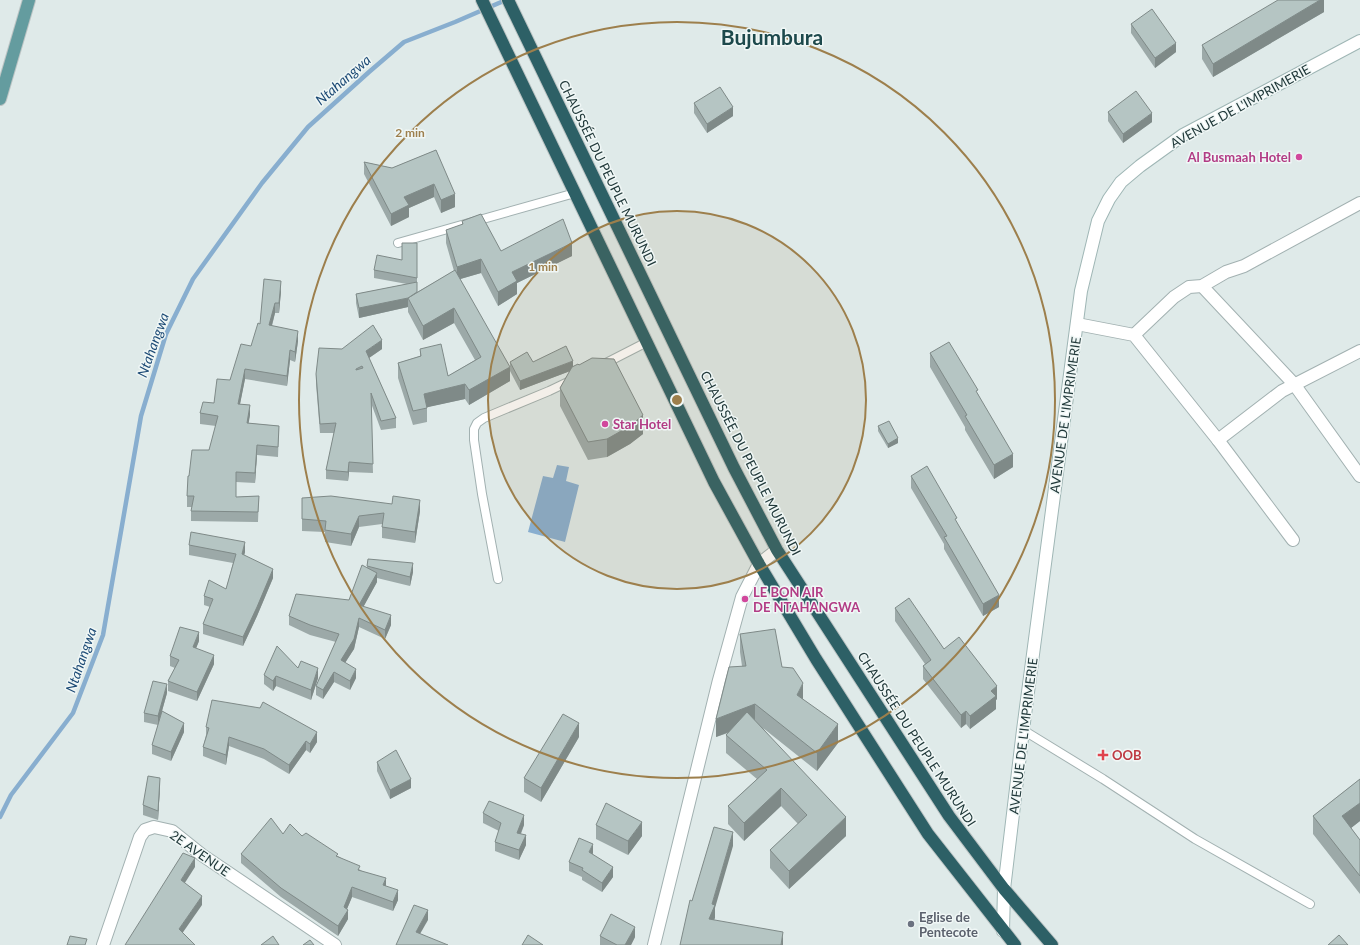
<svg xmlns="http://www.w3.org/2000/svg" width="1360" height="945" viewBox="0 0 1360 945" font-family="Lato,sans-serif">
<rect width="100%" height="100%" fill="#dfeae9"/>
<path fill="#88aecf" d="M557 465 569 467 566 481 579 485 565 542 528 532 543 476 553 478Z"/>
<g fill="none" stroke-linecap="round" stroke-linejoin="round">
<path stroke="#88aecf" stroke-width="4.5" d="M0 817 11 795 73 713 103 635 141 416 166 334 193 279 262 183 308 127 369 72 404 42 455 22 506 0"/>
<g stroke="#a2b1b1" stroke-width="10">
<g id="lane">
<path d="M398 243 575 193"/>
<path d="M604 364 647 342"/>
<path d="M498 579 482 494 474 440V429L477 423 484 418 549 391 572 380"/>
<path d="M1023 730 1103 779 1195 839 1310 904"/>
</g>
</g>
<g stroke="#a2b1b1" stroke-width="14">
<g id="street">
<path d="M1202 286 1294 384 1360 476"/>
<path d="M1077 324 1134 335 1218 440 1293 540"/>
<path d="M1134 335 1174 297 1189 287 1202 286 1226 272 1244 266 1360 203"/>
<path d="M1218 440 1282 391 1360 351"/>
<path d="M103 945 140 837 145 830 154 827 172 831 202 855 335 945"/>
<path d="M654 945 719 680 742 597 759 564 777 550"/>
</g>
</g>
<g stroke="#9fb6b5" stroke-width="14">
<path id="secondary" d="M1003 931 1004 889 1023 730 1081 291 1098 221 1109 199 1121 182 1140 166 1183 135 1360 41"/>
</g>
<g stroke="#bcc4c4" stroke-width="14">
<path id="primary" d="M0 99 29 0"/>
</g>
<g stroke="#bcc4c4" stroke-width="14">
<g id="highway">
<path d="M482 0 714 482 759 564 816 659 928 834 1015 945"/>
<path d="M508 0 734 468 777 550 949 816 1004 889 1052 945"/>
</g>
</g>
<use href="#lane" stroke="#fff" stroke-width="8"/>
<use href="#street" stroke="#fff" stroke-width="12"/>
<use href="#secondary" stroke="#fff" stroke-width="12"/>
<use href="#primary" stroke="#649c9f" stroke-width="12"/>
<use href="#highway" stroke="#2d6066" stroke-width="12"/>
</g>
<g fill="#9ca9a8">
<path d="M1324 0V12L1213 77 1202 59V45Z"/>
<path d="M1131 24 1176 52 1155 68 1131 33Z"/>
<path d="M694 103 733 116 707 133 694 113Z"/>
<path d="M1108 112 1152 122 1123 143 1108 121Z"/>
<path d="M436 150 455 207 441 213 434 197 409 208V217L391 226 364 174V162L392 168Z"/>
<path d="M462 221 501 251 572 256 517 283V294L498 306 481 273 460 279 510 381 469 405 465 399 427 407V422L413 425 398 378V363L420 356V349L448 376 475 360 454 323 423 340 408 312V307L359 318 356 303V294L407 284 374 278V270L402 260 417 243V292L454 271 446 243V230L462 225Z"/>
<path d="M281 291 279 313H275L272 326 298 341 295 362 290 360 287 386 245 379 240 404 250 415 248 423 279 426 278 457 257 455 255 483 236 482V497L259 496 258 522 191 521V511L192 507H187V496L189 476 209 450 216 426 200 424V413L214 403 230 380 251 346 260 324Z"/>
<path d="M342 349H382L369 358 396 418V428L381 430 371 403 373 473 349 472 348 481 326 479V470L334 433H320L316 384V374Z"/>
<path d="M930 353 978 394 1013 467 994 479 965 430V427L930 367Z"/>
<path d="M510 362H533L573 367 579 365 643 434 630 444 607 457 588 460 560 406V388L570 371 520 390 510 371Z"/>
<path d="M878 426 898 443 888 448 878 431Z"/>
<path d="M911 476 957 523 999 607 983 616 944 549V544L911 488Z"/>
<path d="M302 498 420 511 415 543 382 538V524L359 527 351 546 325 542V532L302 531Z"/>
<path d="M189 545 245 552 244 555 273 578 257 616 243 646 203 634V624L210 607 204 605V596L226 589 233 563 189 555Z"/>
<path d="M368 559 413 572 410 586 377 578V582L363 607 391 625 385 639 359 627 354 649 345 663 356 678 350 690 334 682 323 699 316 695V686L336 642 310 635 289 625V616L349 600 367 567Z"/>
<path d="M895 608 944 649 997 699 996 700V709L970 729 966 724 961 728 923 679V666L925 664 895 621Z"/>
<path d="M740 634 782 667 803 700 838 743 817 771 763 728 846 836 789 889 770 868V850L798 824 781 806 744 841 728 824V806L757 779 726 753V735L728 733 716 737 742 666 740 652Z"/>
<path d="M199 641 196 648 214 664 197 701 168 691V681L175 668 170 666V656Z"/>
<path d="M298 668 318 678 311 700 276 686 273 691 264 684V675Z"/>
<path d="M167 693 162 711 184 732 171 761 152 754V745L158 725 144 722V713Z"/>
<path d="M206 727 317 742 310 753 306 750 289 774 264 759 229 746 226 765 203 756V747L206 735Z"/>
<path d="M579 737 541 802 524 792V778Z"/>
<path d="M377 762 411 788 390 799 377 771Z"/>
<path d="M1360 779V821L1351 828 1360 840V894L1313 834V816Z"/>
<path d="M160 787 158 820 143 815V805Z"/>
<path d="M483 813 524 825 521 834 526 845 519 860 495 851V842L499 831 483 823Z"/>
<path d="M596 825 642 836 628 855 596 839Z"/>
<path d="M283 834 302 836 338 856 386 886 398 900 393 911 352 897 347 909 348 919 338 936 281 897 241 863V854Z"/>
<path d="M593 853 592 855 613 877 602 892 582 880V877L569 871V862Z"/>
<path d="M600 936 635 937 631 945H600Z"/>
</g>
<g fill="#7f8a88">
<path d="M1320 0H1324V12L1213 77V64Z"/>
<path d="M1176 43V52L1155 68V58Z"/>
<path d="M733 107V116L707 133V124Z"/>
<path d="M1152 113V122L1123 143V134Z"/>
<path d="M434 184V197L409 208V217L391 226V214L404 197Z"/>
<path d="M455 194V207L441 213V200Z"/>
<path d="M572 243V256L517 283V294L498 306V292L512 272Z"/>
<path d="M481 259V273L457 280V267Z"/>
<path d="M281 281V291L279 313V303Z"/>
<path d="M408 298V307L359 318V308Z"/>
<path d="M275 303V313L269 336V325Z"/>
<path d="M454 308V323L423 340V326Z"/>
<path d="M298 331V341L295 362V352Z"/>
<path d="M382 340V349L366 360V351Z"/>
<path d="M290 350V360L287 386V376Z"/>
<path d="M573 361V370L520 390V381Z"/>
<path d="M510 367V381L469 405V390Z"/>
<path d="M245 369V379L238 414V404Z"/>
<path d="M465 384V399L424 408V394Z"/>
<path d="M250 405V415L247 433V423Z"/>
<path d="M643 415V434L630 444 607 457V439Z"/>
<path d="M898 438V443L888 448V444Z"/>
<path d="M257 445V455L255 483V473Z"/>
<path d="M1013 454V467L994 479V465Z"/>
<path d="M349 462V472L348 481V472Z"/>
<path d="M420 500V511L415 543V532Z"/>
<path d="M359 516V527L351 546V534Z"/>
<path d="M245 542V552L242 563V554Z"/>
<path d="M413 563V572L410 586V577Z"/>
<path d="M273 569V578L257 616 243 646V637Z"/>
<path d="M377 573V582L359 615V605Z"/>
<path d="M999 595V607L983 616V604Z"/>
<path d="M391 615V625L385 639V630Z"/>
<path d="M359 618V627L354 649 341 669V660Z"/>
<path d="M199 632V641L193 656V647Z"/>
<path d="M214 655V664L197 701V692Z"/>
<path d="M318 668V678L311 700V690Z"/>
<path d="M356 669V678L350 690V681Z"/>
<path d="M334 672V682L323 699V690Z"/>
<path d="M276 676V686L273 691V681Z"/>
<path d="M803 683V701L797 695Z"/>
<path d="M167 684V693L158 725V716Z"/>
<path d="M997 686V699L996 700V709L970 729V716L991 691Z"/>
<path d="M755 704V722L716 737V719Z"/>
<path d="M966 711V724L961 728V715Z"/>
<path d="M184 723V732L171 761V752Z"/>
<path d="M579 723V737L541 802V788Z"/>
<path d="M838 724V743L817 771V753Z"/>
<path d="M317 732V742L310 753V744Z"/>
<path d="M229 737V746L226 765V755Z"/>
<path d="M306 741V750L289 774V765Z"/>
<path d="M160 778V787L158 820V811Z"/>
<path d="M411 779V788L390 799V790Z"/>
<path d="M781 788V806L744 841V823Z"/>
<path d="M1360 803V821L1342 835V816Z"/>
<path d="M524 815V825L517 842V833Z"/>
<path d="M846 817V836L789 889V871Z"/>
<path d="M642 822V836L628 855V841Z"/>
<path d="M733 832V846L715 908V918L709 932V919L712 904Z"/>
<path d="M526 835V845L519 860V850Z"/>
<path d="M593 844V853L589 862V852Z"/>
<path d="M195 858V867L181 889V880Z"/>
<path d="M613 867V877L602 892V883Z"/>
<path d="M386 878V888L383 885Z"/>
<path d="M352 887V897L344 916V907Z"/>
<path d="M398 890V900L393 911V902Z"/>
<path d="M202 896V905L179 938V929Z"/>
<path d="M348 910V919L338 936V926Z"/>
<path d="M428 910V920L416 941V932Z"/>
<path d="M635 927V937L631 945H625Z"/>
<path d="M783 932V945H781Z"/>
</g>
<g fill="#b5c5c3" stroke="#7f8a88" fill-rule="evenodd">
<path d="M1278 0H1320L1213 64 1202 45Z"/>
<path d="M1152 9 1176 43 1155 58 1131 24Z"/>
<path d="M720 87 733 107 707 124 694 103Z"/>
<path d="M1136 91 1152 113 1123 134 1108 112Z"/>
<path d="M436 150 455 194 441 200 434 184 404 197 409 205 391 214 364 162 392 168Z"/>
<path d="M481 214 501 251 563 219 572 243 512 272 517 281 498 292 481 259 457 267 446 230 463 224 462 221Z"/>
<path d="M402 243H417V278L374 270 377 255 402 260Z"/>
<path d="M455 270 510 367 469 390 465 384 424 394 427 408 413 411 398 363 421 356 420 349 441 344 448 376 481 357 454 308 423 326 408 298Z"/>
<path d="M264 279 281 281 279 303H275L269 325 298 331 295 352 290 350 287 376 245 369 238 404 250 405 247 423 279 426 278 447 257 445 255 473 236 472V497L259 496 258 512 191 511 194 496H187L188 476H189L192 450H209L218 416 200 413 203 402 214 403 217 379 230 380 241 344 251 346 258 323 260 324Z"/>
<path d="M417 282V292L408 298 359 308 356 294Z"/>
<path d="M373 325 382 340 366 351 396 418 381 421 371 393 373 464 349 462 348 472 326 470 336 423 320 424 316 374 319 348 342 349ZM362 366 363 368 356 370V369Z"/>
<path d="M949 342 978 390 976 391 1013 454 994 465 965 416 967 415 930 353Z"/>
<path d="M566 346 573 361 520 381 510 362 527 352 533 362Z"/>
<path d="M592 358 614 359 643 415 630 426 607 439 588 442 560 388 572 367 578 364 579 365Z"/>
<path d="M889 421 898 438 888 444 878 426Z"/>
<path d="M927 466 957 518 955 519 999 595 983 604 944 537 947 536 911 476Z"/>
<path d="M331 496 392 504 393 496 420 500 415 532 382 527 384 513 359 516 351 534 325 530 326 521 302 519V498Z"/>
<path d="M191 532 245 542 242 554 273 569 257 607 243 637 203 624 213 599 204 596 209 580 226 589 236 554 189 545Z"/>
<path d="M368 559 413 563 410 577 367 566Z"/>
<path d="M362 565 377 573 359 605 391 615 385 630 359 618 354 639 341 660 356 669 350 681 334 672 323 690 316 686 339 634 310 625 289 616 296 594 349 600Z"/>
<path d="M909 598 944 649 959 637 997 686 991 691 996 696 970 716 966 711 961 715 923 666 931 660 895 608Z"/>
<path d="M180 627 199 632 193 647 214 655 197 692 168 681 179 660 170 656Z"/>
<path d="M775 629 782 667 793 668 803 683 797 695 838 724 817 753 755 704 716 719 729 667 746 666 740 634Z"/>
<path d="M277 646 298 668 301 661 318 668 311 690 276 676 273 681 264 675Z"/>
<path d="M153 681 167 684 158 716 144 713Z"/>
<path d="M212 700 260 708 263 702 317 732 310 744 306 741 289 765 264 749 229 737 226 755 203 747 209 728 206 727Z"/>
<path d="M162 711 184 723 171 752 152 745Z"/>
<path d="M747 712 846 817 789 871 770 850 807 815 781 788 744 823 728 806 767 770 726 735Z"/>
<path d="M563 714 579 723 541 788 524 778Z"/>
<path d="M396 750 411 779 390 790 377 762Z"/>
<path d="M148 776 160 778 158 811 143 805Z"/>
<path d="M1360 779V803L1342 816 1360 840V876L1313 816Z"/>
<path d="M489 801 524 815 517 833 526 835 519 850 495 842 501 823 483 813Z"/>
<path d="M606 803 642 822 628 841 596 825Z"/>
<path d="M271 818 283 834 290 824 302 836 306 833 338 854 336 856 360 866 358 870 386 878 383 885 398 890 393 902 352 887 344 907 348 910 338 926 281 888 241 854Z"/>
<path d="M714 827 733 832 712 904 715 905 709 919 783 932 781 945H680L690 900 692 901Z"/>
<path d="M579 838 593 844 589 852 613 867 602 883 582 870 583 868 569 862Z"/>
<path d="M183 853 195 858 181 880 202 896 179 929 195 945H125Z"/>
<path d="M414 905 428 910 416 932 448 945H396Z"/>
<path d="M611 914 635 927 625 945H617L600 936Z"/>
<path d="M528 935 543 945H522Z"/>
<path d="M1339 935 1348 945H1328Z"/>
<path d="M70 936 87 939 85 945H67Z"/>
<path d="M273 936 279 945H261Z"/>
<path d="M310 940 314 945H303Z"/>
</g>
<circle cx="677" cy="400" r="189" fill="#9d7f4c" fill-opacity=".12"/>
<g fill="none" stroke="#9d7f4c" stroke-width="2">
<circle cx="677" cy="400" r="189"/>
<circle cx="677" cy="400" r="378"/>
</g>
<g fill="#d1479c" stroke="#f0f7f6" stroke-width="1.5">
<circle cx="1299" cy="157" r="4"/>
<circle cx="605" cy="424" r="4"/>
<circle cx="745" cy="599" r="4"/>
</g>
<path fill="#e0444e" stroke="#f0f7f6" stroke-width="1.5" d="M1101 749h4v4h4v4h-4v4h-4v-4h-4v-4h4z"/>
<circle fill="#6b7280" stroke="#f0f7f6" stroke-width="1.5" cx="911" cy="924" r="4"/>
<g text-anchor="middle" stroke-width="3" stroke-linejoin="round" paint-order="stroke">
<g font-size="13" fill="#21393a" stroke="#f0f7f6">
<text transform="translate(1240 106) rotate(-29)" y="5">AVENUE DE L'IMPRIMERIE</text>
<text transform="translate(608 173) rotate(64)" y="5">CHAUSSÉE DU PEUPLE MURUNDI</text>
<text transform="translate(1065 415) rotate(-82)" y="5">AVENUE DE L'IMPRIMERIE</text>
<text transform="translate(751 463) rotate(63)" y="5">CHAUSSÉE DU PEUPLE MURUNDI</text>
<text transform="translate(1023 736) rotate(-83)" y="5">AVENUE DE L'IMPRIMERIE</text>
<text transform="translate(917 739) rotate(57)" y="5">CHAUSSÉE DU PEUPLE MURUNDI</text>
<text transform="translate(200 853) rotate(35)" y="5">2E AVENUE</text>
</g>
<g font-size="13" font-weight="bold" fill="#b23c85" stroke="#f0f7f6" text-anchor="start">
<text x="1291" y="162" text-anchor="end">Al Busmaah Hotel</text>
<text x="613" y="429">Star Hotel</text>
<text x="753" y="597">LE BON AIR<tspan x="753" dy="15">DE NTAHANGWA</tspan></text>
</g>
<g font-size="13" font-weight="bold" fill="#be3a42" stroke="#f0f7f6" text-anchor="start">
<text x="1112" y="760">OOB</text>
</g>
<g font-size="13" font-weight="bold" fill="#5b616d" stroke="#f0f7f6" text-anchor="start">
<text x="919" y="922">Eglise de<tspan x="919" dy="15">Pentecote</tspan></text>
</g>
<g font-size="14" font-style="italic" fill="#1c4a75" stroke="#f0f7f6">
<text transform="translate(343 80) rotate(-41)" y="5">Ntahangwa</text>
<text transform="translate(153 345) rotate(-70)" y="5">Ntahangwa</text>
<text transform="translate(81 660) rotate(-71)" y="5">Ntahangwa</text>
</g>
<g font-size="21" font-weight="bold" fill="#1d494c" stroke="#f0f7f6">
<text x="772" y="45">Bujumbura</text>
</g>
</g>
<circle cx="677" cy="400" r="6" fill="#9d7f4c" stroke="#f0f7f6" stroke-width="2"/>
<g font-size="12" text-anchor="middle" font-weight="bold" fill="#9d7f4c" stroke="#f0f7f6" stroke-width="3" stroke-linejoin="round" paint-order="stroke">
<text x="410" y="137">2 min</text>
<text x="543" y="271">1 min</text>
</g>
</svg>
